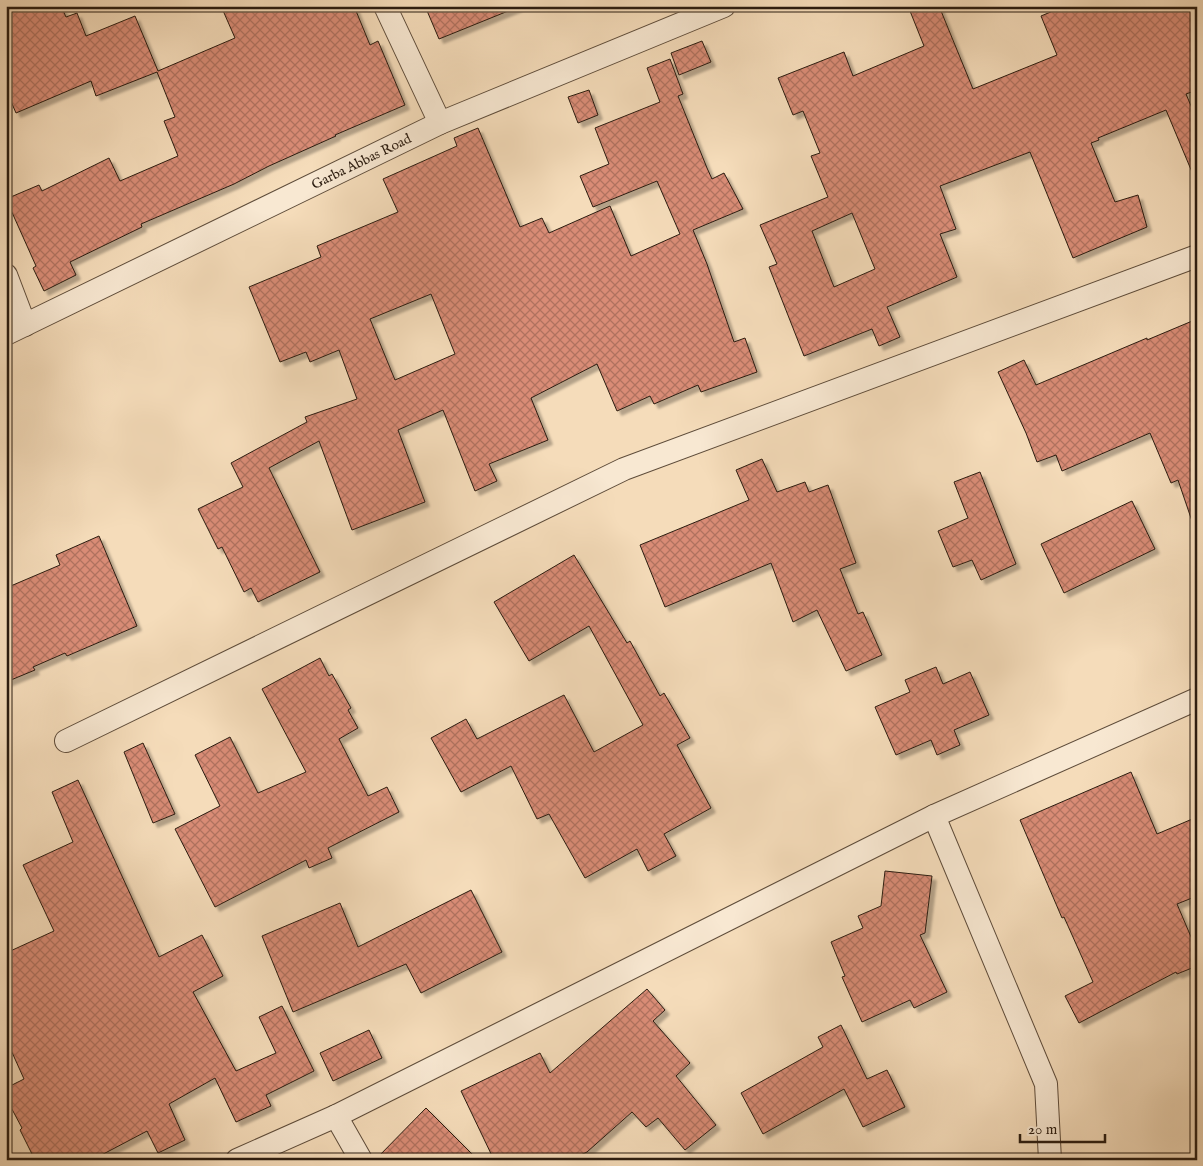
<svg xmlns="http://www.w3.org/2000/svg" width="1203" height="1166" viewBox="0 0 1203 1166" font-family="'IM FELL English',serif">
<defs>
<pattern id="building-cross-hatch" width="8" height="8" patternUnits="userSpaceOnUse" patternTransform="scale(1.25)"><rect width="8" height="8" fill="#d98c76"/><path d="M0 0l8 8M0 8l8-8" fill="none" stroke="#b0725f"/></pattern>
<filter id="shadow"><feDropShadow dx="4.5" dy="4.5" stdDeviation="1" flood-color="#0004"/></filter>
</defs>
<rect width="100%" height="100%" fill="#f5dcba"/>
<filter id="stains"><feTurbulence type="fractalNoise" baseFrequency=".004" numOctaves="4"/><feColorMatrix values="0 0 0 0 .2 0 0 0 0 .09 0 0 0 0 .02 0 0 0 .5 -.17"/></filter>
<radialGradient id="worn" r=".72"><stop offset=".6" stop-color="#630" stop-opacity="0"/><stop offset="1" stop-color="#630" stop-opacity=".3"/></radialGradient>
<g fill="url(#building-cross-hatch)" stroke="#2b1c10" fill-rule="evenodd" filter="url(#shadow)">
<path d="M6 6H61L66 17 77 13 86 36 135 16 158 71 235 38 221 6H354L370 45 378 41 405 105 335 135 336 136 269 166 234 184 141 224 142 227 70 262 76 275 44 291 33 268 36 266 6 199 39 185 42 191 109 158 120 181 178 156 164 121 175 117 157 72 96 96 91 81 16 113 6 90Z"/>
<path d="M425 6H517L518 7 439 39Z"/>
<path d="M908 6H939L973 89 1057 55 1041 16 1065 6H1197V90L1186 94 1197 120V184L1166 110 1098 138 1099 140 1091 143 1115 202 1138 195 1147 227 1073 258 1030 152 940 186 956 229 940 234 957 277 887 307 900 337 879 346 872 329 804 356 769 267 777 264 760 225 828 197 811 156 820 153 803 111 793 115 778 78 844 52 853 76 924 46ZM852 213 875 269 834 287 812 231Z"/>
<path d="M702 41 711 62 679 75 671 53Z"/>
<path d="M670 59 683 94 678 96 707 168 712 179 724 173 743 209 693 230 707 264 734 342 745 338 757 372 701 392 698 385 654 404 650 396 617 411 597 364 531 398 548 440 489 464 497 481 475 491 443 410 398 430 425 502 352 530 319 441 269 468 320 572 258 602 251 588 244 592 222 547 218 549 198 509 243 487 231 463 307 422 305 417 357 399 339 350 310 362 306 352 280 362 249 287 321 257 317 246 398 212 383 179 457 146 454 138 478 128 520 227 542 218 549 233 610 206 631 256 680 234 657 181 593 207 580 176 609 164 595 128 660 102 647 68ZM431 294 455 354 395 380 370 319Z"/>
<path d="M589 90 598 115 578 123 568 97Z"/>
<path d="M1197 319V523L1193 524 1178 480 1171 483 1150 433 1062 471 1056 455 1037 462 1026 433 998 372 1024 360 1036 385 1147 338V340Z"/>
<path d="M762 459 777 492 805 482 809 492 828 485 856 563 840 569 858 614 863 612 882 655 846 671 817 610 793 622 771 563 665 607 640 545 749 500 736 470Z"/>
<path d="M980 472 1016 564 981 580 972 560 953 567 938 531 968 518 954 482Z"/>
<path d="M1132 501 1155 549 1064 593 1041 544Z"/>
<path d="M99 536 137 626 67 656 65 653 33 667 35 670 6 682V588L60 565 56 555Z"/>
<path d="M574 555 627 643 630 641 660 696 664 693 690 738 677 745 711 808 664 834 676 856 648 871 637 849 585 878 549 814 537 819 511 766 461 792 431 738 466 719 477 739 564 695 594 752 643 725 589 626 529 661 494 602Z"/>
<path d="M320 658 329 676 332 674 351 708 348 710 358 728 339 739 368 796 387 787 399 812 328 848 332 858 309 868 306 860 215 907 175 829 220 806 195 755 230 737 258 793 306 772 262 689Z"/>
<path d="M936 667 943 684 970 672 989 715 954 730 960 745 937 755 931 740 896 755 875 707 910 692 905 680Z"/>
<path d="M143 743 175 814 153 823 124 752Z"/>
<path d="M1131 772 1157 834 1197 817V896L1177 904 1197 951V966L1177 974 1176 972 1079 1023 1065 996 1093 982 1064 917 1062 918 1020 820Z"/>
<path d="M78 780 159 957 202 935 223 976 193 992 236 1071 276 1053 259 1017 282 1006 314 1071 266 1095 271 1106 236 1122 215 1078 169 1104 185 1140 158 1153 147 1131 92 1160H35L20 1130 22 1128 6 1098V1088L24 1079 6 1039V953L54 931 23 865 73 842 52 792Z"/>
<path d="M885 871 932 876 925 933 920 935 947 992 914 1008 910 1000 862 1022 842 977 845 976 831 942 863 928 858 916 881 906Z"/>
<path d="M471 890 502 952 421 993 406 964 293 1012 262 936 340 903 358 947Z"/>
<path d="M647 989 665 1010 653 1021 690 1063 676 1076 716 1125 685 1150 658 1118 646 1127 632 1112 587 1152 570 1160H494L461 1091 540 1053 550 1073Z"/>
<path d="M841 1025 867 1079 887 1070 905 1107 863 1127 844 1089 763 1134 741 1093 823 1047 818 1037Z"/>
<path d="M369 1030 382 1058 333 1081 320 1053Z"/>
<path d="M426 1108 478 1160H375Z"/>
</g>
<g fill="none" stroke-linecap="round" stroke-linejoin="round">
<g stroke="#5e4c3a" stroke-width="24">
<g id="minor">
<path d="M385 6 440 123"/>
<path d="M6 275 25 325"/>
<path d="M6 334 440 123 724 6"/>
<path d="M66 741 624 469 1197 256"/>
<path d="M934 816 1046 1084 1050 1160"/>
<path d="M336 1116 361 1160"/>
<path d="M237 1160 336 1116 934 816 1197 699"/>
</g>
</g>
<use href="#minor" stroke="#f8e8d2" stroke-width="22"/>
</g>
<g text-anchor="middle" stroke-width="5" stroke-linejoin="round" paint-order="stroke">
<g font-size="14" fill="#2b1c10" stroke="#f8e8d2">
<text transform="translate(361 161) rotate(-26)" y="5">Garba Abbas Road</text>
</g>
</g>
<rect width="1203" height="1166" fill="none" stroke="#f5dcba" stroke-width="25"/>
<rect x="8" y="8" width="1188" height="1151" fill="none" stroke="#2b1c10" stroke-width="2.5"/>
<rect x="12" y="12" width="1178" height="1141" fill="none" stroke="#2b1c10"/>
<path d="M1020 1134v8h85v-8" fill="none" stroke="#2b1c10" stroke-width="2.5"/>
<text x="1028" y="1134" font-size="15" fill="#2b1c10" stroke="#f8e8d2" stroke-width="4" paint-order="stroke">20 m</text>
<rect width="100%" height="100%" filter="url(#stains)"/>
<rect width="100%" height="100%" fill="url(#worn)"/>
</svg>
